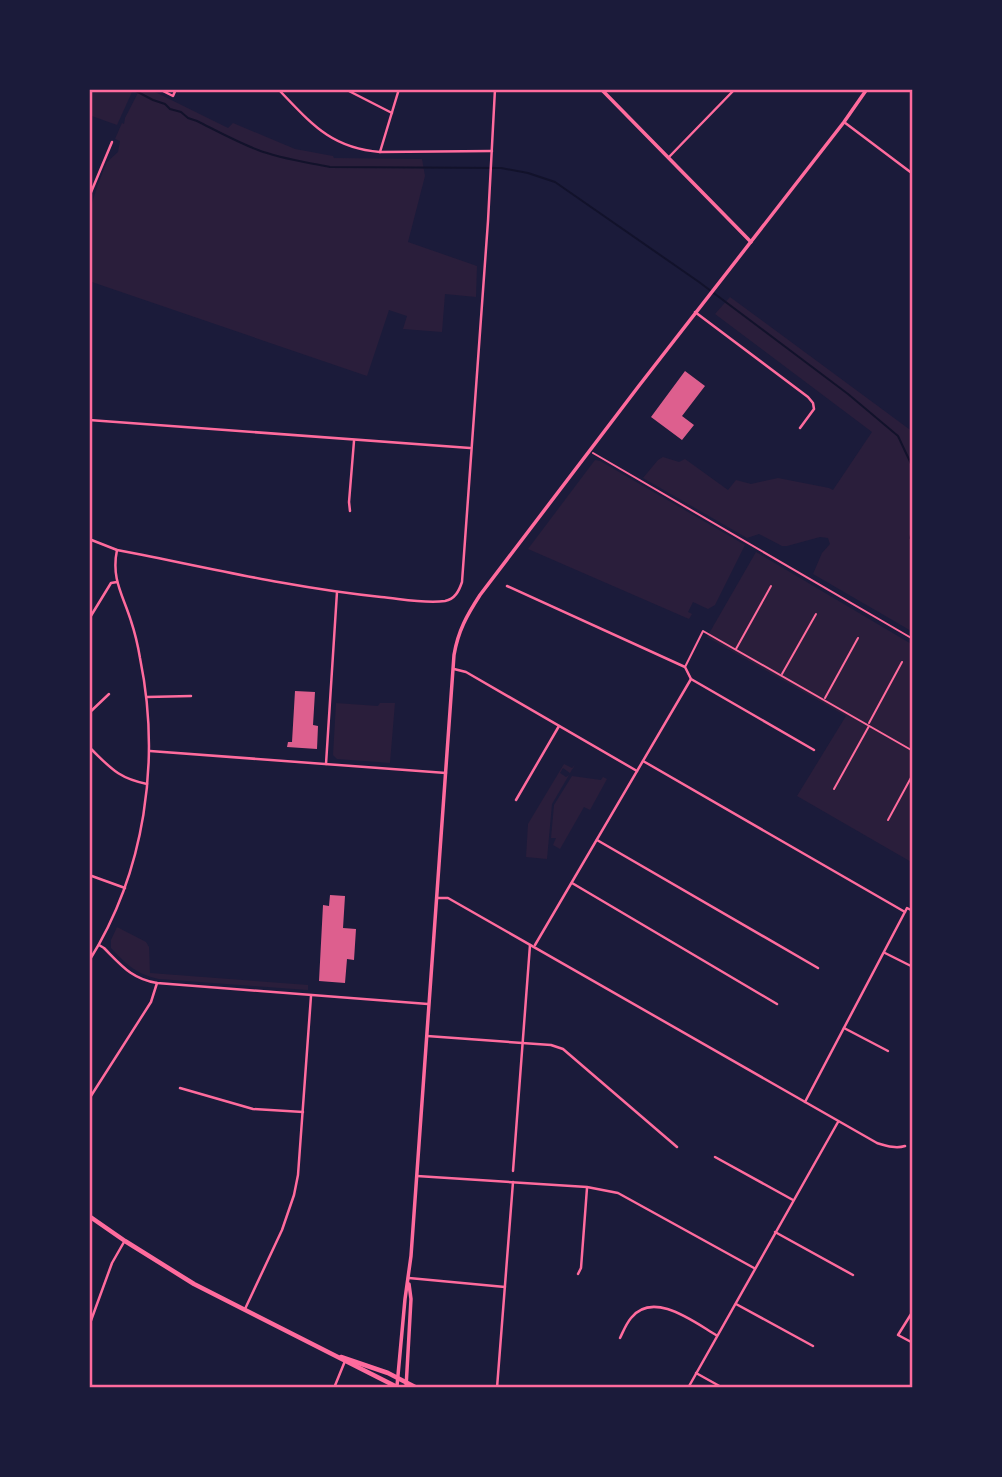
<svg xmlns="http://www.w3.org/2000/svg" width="1002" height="1477" viewBox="0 0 1002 1477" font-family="Helvetica,sans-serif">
<rect width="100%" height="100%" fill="#1b1b3a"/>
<g fill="#2a1e3b">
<path d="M89 89H124L132 92 117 125 89 115Z"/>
<path d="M140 89H149L228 128 233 123 295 149 333 156 334 158 422 159 425 176 408 242 477 266 476 297 445 294 442 332 403 329 407 316 389 310 367 376 89 281V213L98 184 107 162 118 152 120 141 115 139 122 123 124 124 125 118Z"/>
<path d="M730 297 913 432V632L813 574 822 553 830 544 828 538 820 537 787 546H782L759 534 747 538 643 478 658 460 663 457 679 462 685 459 728 490 736 480 751 484 778 478 829 488 833 490 872 432 715 314Z"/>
<path d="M595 460 600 461 745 545 715 605 708 609 693 602 688 612 692 614 689 619 528 549Z"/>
<path d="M756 552 913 645V863L797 796 846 716 707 637Z"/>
<path d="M336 703 378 706 380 703H395L390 763 337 759 333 755Z"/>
<path d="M564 764 572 768 575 765 570 773 563 768 560 773 566 777 569 775 552 804 547 859 526 857 528 824Z"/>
<path d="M572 776 601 780 603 777 607 779 590 810 584 807 560 849 553 845 556 838H551L554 805Z"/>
<path d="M117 927 146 942 149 947 150 973 308 985V990L159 979C136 974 127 965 111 948V940Z"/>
</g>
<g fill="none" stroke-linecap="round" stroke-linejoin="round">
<g stroke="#12122b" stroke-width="2">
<path d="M132 89 153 100 165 104 170 109 181 112 188 118 197 121C217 131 237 142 258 150 281 159 306 162 330 167L501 168 528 173 555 182 699 282 848 394 898 436 913 468"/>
<path d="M913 528 910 538 913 541"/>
</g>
</g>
<g fill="#dd5f8e">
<path d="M685 371 705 386 682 416 694 425 682 440 651 417Z"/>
<path d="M295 691 315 692 313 725 318 726 317 749 287 747 288 742H292Z"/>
<path d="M330 895 345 896 343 928 356 929 354 960 347 959 345 983 319 981 323 905 329 906Z"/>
</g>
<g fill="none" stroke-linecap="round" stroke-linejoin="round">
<path stroke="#ff6b9d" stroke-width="2" d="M593 453 913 639"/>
<g stroke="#ff6b9d" stroke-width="2">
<path d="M736 649 771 586"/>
<path d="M685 667 703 631 913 751"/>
<path d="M782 674 816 614"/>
<path d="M825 698 858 638"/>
<path d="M869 723 902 662"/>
<path d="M834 789 869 726"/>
<path d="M888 820 913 774"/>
</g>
<g stroke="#ff6b9d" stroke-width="2.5">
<path d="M159 89 173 96 176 89"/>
<path d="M278 89C311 123 330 148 380 152L492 151"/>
<path d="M345 89 392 113"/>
<path d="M844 122 913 174"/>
<path d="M380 152 399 89"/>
<path d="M669 157 735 89"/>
<path d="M89 197 112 142"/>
<path d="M695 312 808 397 813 403 814 409 800 428"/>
<path d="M89 420 470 448"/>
<path d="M89 505V525"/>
<path d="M350 511 349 502 354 441"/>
<path d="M89 539 117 550 143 555C222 571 301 589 381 597 402 599 425 604 445 601 455 599 459 591 462 582L488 221 495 89"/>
<path d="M507 586 685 667 691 679 814 750"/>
<path d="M89 619 111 583 117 582"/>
<path d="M454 669 466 672 637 771"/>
<path d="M147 697 191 696"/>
<path d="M89 713 109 694"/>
<path d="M89 747C110 767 117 778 147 784"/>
<path d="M150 751 446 773"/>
<path d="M643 761 905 912"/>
<path d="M326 764 337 592"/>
<path d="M516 800 559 726"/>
<path d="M597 840 818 968"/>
<path d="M89 875 125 888"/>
<path d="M572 883 777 1004"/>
<path d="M437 898H448L877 1143C887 1146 896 1149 905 1146"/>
<path d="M99 945 104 948C122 966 132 979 157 983L428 1004"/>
<path d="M535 945 691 679"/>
<path d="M885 953 913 967"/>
<path d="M89 961C145 872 161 761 140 658 138 646 135 633 131 621 123 595 111 579 117 550"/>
<path d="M844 1028 888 1051"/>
<path d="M427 1036 551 1045 563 1049 677 1147"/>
<path d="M180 1088 253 1109 303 1112"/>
<path d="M89 1099 151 1002 157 983"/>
<path d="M805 1102 907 908 913 911"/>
<path d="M715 1157 793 1200"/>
<path d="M513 1171 530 945"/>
<path d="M417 1176 587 1187 618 1193 754 1268"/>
<path d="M775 1232 853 1275"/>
<path d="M578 1274 581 1268 587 1188"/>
<path d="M409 1278 505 1287"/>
<path d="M736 1304 813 1346"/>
<path d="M245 1309 282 1230 294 1195 298 1175 311 996"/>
<path d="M913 1311 898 1335 913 1343"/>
<path d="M89 1326 112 1263 124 1242"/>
<path d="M620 1338C623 1332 626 1324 631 1318 653 1290 694 1322 716 1335"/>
<path d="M696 1373 723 1388"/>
<path d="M334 1388 345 1361"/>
<path d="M497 1388 513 1182"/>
<path d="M688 1388 838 1122"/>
</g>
<g stroke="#ff6b9d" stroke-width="3.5">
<path d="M601 89 751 242"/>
<path d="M397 1386 405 1299 411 1256 454 655C458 631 467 615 480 595L638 387 844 122 867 89"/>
<path d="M406 1388 411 1299 409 1284"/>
</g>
<g stroke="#ff6b9d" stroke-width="4.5">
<path d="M89 1216 125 1241 194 1284 399 1388"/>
<path d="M341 1357 388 1373 417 1388"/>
</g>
</g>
<rect width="1002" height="1477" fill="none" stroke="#1b1b3a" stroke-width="182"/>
<rect x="91" y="91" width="820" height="1295" fill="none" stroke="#ff6b9d" stroke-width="2.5"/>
</svg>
